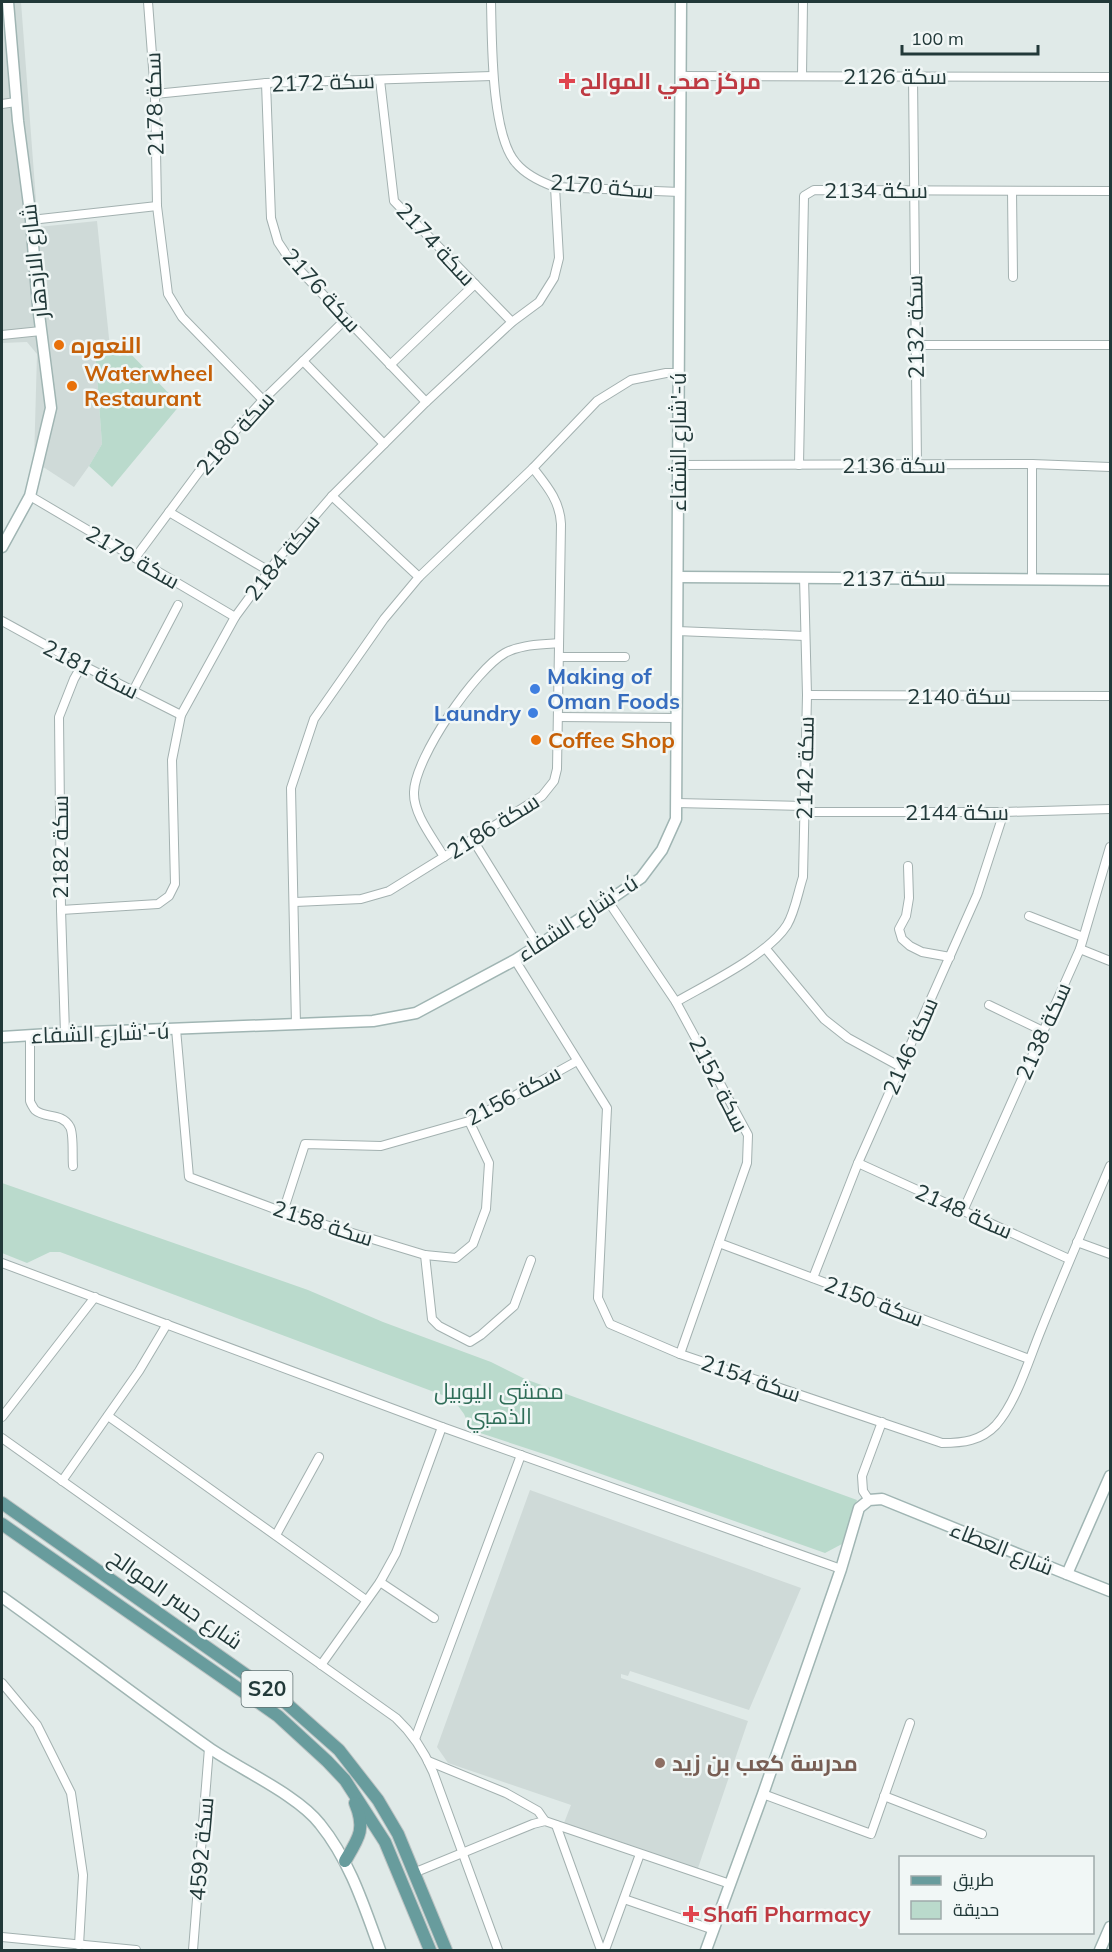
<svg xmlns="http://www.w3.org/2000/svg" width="1112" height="1952" viewBox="0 0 1112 1952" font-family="Mulish,Cairo,sans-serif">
<rect width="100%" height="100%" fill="#e0eae8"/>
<g fill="#cfdad8">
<path d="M2 2H21L38 227 97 221 110 348 95 350 102 444 89 466 74 487 34 461 37 354 27 342 2 343Z"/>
<path d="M530 1490 801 1588 749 1710 630 1671 628 1676 621 1674V1678L748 1721 696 1874 564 1823 571 1805 448 1763 437 1747Z"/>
</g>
<g fill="#badacc">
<path d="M125 348 180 405 112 487 89 466 102 444 95 349Z"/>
<path d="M2 1183 308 1290 383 1322 491 1362 525 1379 857 1500 842 1544 825 1553 553 1457 471 1430 464 1414 453 1399 60 1252H50L27 1263 2 1253Z"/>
</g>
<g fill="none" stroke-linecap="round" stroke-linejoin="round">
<g stroke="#a3b1b0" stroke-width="10">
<g id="street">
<path d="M148 2 155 94 157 206 168 294 182 317 263 400"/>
<path d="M491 2C492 40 491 135 516 163 526 175 541 182 555 187L680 192"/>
<path d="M680 76 1110 77"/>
<path d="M802 76 803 2"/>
<path d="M913 76 917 465"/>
<path d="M380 80 394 201 512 322"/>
<path d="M266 83 271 218 278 242 290 260 426 402"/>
<path d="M155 94 266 83 492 76"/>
<path d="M2 104 16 102"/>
<path d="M1012 191 1013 277"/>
<path d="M31 220 157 206"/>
<path d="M2 335 41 331"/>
<path d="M915 345H1110"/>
<path d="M303 361 384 444"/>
<path d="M390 365 475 284"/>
<path d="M1032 464V579"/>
<path d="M678 465 1032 464 1110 467"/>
<path d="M799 465 804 196 814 190 1110 191"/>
<path d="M30 496 235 617"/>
<path d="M332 496 419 577"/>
<path d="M169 512 269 571"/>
<path d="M135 558 201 469 263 400 346 319"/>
<path d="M2 621 82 665 181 715"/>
<path d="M677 631 805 636"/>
<path d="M559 657H625"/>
<path d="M133 691 178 605"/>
<path d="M807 695 1110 696"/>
<path d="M558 717 677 718"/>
<path d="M676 803 804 806"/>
<path d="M804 812H1004L1110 809"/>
<path d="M473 840 538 945"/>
<path d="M444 857C433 838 413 814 414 792 415 757 476 669 505 653 522 644 541 645 559 643"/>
<path d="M908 866 909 898 906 916 899 929 902 939 910 946 922 952 950 957"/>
<path d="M608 901 676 1002 748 1135 747 1163 680 1354"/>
<path d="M295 902 361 899 389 891 542 796 554 781 557 769 561 524C560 501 547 486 533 468"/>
<path d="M61 910 158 904 169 896 175 884 172 760 181 715 235 617 277 560 332 496 426 402 512 322 539 302 554 278 559 258 555 187"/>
<path d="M1029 916 1083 937"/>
<path d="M766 949 824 1019 848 1038 901 1067"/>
<path d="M1080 949 1110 961"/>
<path d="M515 960 607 1108 598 1298 610 1324 680 1354 942 1443C963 1443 981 1441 996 1425 1017 1401 1029 1359 1041 1330 1063 1275 1087 1220 1110 1166"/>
<path d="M676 1002C707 984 768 955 787 925 795 912 798 892 803 877L807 695 804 577"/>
<path d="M989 1005 1043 1031"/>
<path d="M296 1025 291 788 314 719 384 619 419 577 533 468 597 401 631 380 666 373H679"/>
<path d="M176 1029 189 1177 283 1212 425 1255 456 1258 473 1244 486 1209 489 1163 469 1121"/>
<path d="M65 1033 61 910 59 717 74 679 82 665"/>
<path d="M30 1035V1101C30 1102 34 1109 35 1110 45 1119 62 1112 70 1127 74 1134 72 1156 73 1166"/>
<path d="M858 1163 1069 1259"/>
<path d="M963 1211 1080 949 1110 847"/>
<path d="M283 1212 305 1144 381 1146 469 1121 577 1061"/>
<path d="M1077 1242 1110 1254"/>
<path d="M719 1243 1029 1359"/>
<path d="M425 1255 432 1319 439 1326 470 1342 481 1335 514 1306 531 1260"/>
<path d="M2 1263 442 1427 841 1569"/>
<path d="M813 1278 858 1163 977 895 1004 812"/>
<path d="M108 1416 366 1600"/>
<path d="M2 1417 95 1297"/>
<path d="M2 1438 396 1718C412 1733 424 1751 433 1772L498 1950"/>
<path d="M62 1481 139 1371 167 1324"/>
<path d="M869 1500 863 1491 862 1476 882 1422"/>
<path d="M276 1535 319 1457"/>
<path d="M380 1582 434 1618"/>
<path d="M321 1665 380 1582 396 1553 442 1427"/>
<path d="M2 1683 37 1725 71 1793 83 1875 79 1945"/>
<path d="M415 1739 521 1455"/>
<path d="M428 1761 506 1793 538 1811 545 1821"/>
<path d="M763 1794 871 1834 910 1723"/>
<path d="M884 1796 982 1834"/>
<path d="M556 1825 601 1950"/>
<path d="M416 1872 533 1824 545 1821 730 1884"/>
<path d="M624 1899 714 1930"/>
<path d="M2 1937 136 1950"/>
<path d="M193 1950 209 1748"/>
<path d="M605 1950 640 1854"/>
</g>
</g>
<g stroke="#a0b5b3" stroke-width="13">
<g id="secondary">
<path d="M2 547 30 496 51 408 38 306 31 220 18 121 8 2"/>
<path d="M678 577 1110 580"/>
<path d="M2 1037 65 1033 373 1021 416 1013 515 960 608 901 641 878 662 850 676 819 681 2"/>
<path d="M1067 1574 1110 1591"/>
<path d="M2 1597C71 1646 138 1698 208 1747 239 1769 298 1795 320 1824 350 1861 364 1906 380 1950"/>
<path d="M706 1950 763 1794 841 1569 859 1508 869 1500 882 1499 1067 1574 1110 1476"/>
<path d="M1100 1950 1110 1927"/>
</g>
</g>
<g stroke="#bdc4c4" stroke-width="14">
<g id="primary">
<path d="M2 1503 286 1703 339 1750 378 1800 398 1834 446 1950"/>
<path d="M2 1524 278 1716 327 1761 345 1780 385 1842 430 1950"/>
<path d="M345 1861C359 1838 366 1829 355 1803"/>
</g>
</g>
<use href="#street" stroke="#fff" stroke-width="8"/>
<use href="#secondary" stroke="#fff" stroke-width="10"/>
<use href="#primary" stroke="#689c9d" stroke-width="12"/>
</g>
<g fill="#e0444e" stroke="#f1f7f6" stroke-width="2">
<path d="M564 72h6v6h6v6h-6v6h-6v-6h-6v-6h6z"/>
<path d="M688 1905h6v6h6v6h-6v6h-6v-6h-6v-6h6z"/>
</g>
<g fill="#e8710a" stroke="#f1f7f6" stroke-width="2">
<circle cx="59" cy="345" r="6"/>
<circle cx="72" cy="386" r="6"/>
<circle cx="536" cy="740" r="6"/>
</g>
<g fill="#3f7fe0" stroke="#f1f7f6" stroke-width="2">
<circle cx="535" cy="689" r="6"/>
<circle cx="533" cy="713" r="6"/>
</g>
<circle fill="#8d6e63" stroke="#f1f7f6" stroke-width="2" cx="660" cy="1763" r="6"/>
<g text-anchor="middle" stroke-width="5" stroke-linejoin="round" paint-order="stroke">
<rect fill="#f1f7f6" stroke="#607272" stroke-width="1.5" x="241.5" y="1671" width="51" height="36" rx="4.5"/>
<g font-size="21" font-weight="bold" fill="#223939">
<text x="267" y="1696">S20</text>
</g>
<g font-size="22" fill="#223939" stroke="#f1f7f6">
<text x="895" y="84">سكة 2126</text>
<text transform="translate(323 82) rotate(-2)" y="8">سكة 2172</text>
<text transform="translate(154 104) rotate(-92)" y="8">سكة 2178</text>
<text transform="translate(602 186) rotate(5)" y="8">سكة 2170</text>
<text x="876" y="198">سكة 2134</text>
<text transform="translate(436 244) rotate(47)" y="8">سكة 2174</text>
<text transform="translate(34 261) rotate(-96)" y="8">شارع الازدهار</text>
<text transform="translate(322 290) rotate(48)" y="8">سكة 2176</text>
<text transform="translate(915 327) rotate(-91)" y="8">سكة 2132</text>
<text transform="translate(235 433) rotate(-48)" y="8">سكة 2180</text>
<text transform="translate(678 442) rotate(-90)" y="8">شارع الشفاء'-ú</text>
<text x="894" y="473">سكة 2136</text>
<text transform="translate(133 557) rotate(30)" y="8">سكة 2179</text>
<text transform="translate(282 557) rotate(-51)" y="8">سكة 2184</text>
<text x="894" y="586">سكة 2137</text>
<text transform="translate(91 669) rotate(27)" y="8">سكة 2181</text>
<text x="959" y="704">سكة 2140</text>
<text transform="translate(805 768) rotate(-89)" y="8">سكة 2142</text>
<text x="957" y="820">سكة 2144</text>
<text transform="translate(493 826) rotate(-32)" y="8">سكة 2186</text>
<text transform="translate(60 847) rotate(-90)" y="8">سكة 2182</text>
<text transform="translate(577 918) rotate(-33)" y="8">شارع الشفاء'-ú</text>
<text transform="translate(1043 1031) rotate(-66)" y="8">سكة 2138</text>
<text transform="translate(100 1033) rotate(-2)" y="8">شارع الشفاء'-ú</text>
<text transform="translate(910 1046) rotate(-66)" y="8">سكة 2146</text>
<text transform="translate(719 1084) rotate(63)" y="8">سكة 2152</text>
<text transform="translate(513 1095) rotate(-28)" y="8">سكة 2156</text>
<text transform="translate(964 1211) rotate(24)" y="8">سكة 2148</text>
<text transform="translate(323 1223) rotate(18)" y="8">سكة 2158</text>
<text transform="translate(874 1301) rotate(21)" y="8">سكة 2150</text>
<text transform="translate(751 1378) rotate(19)" y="8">سكة 2154</text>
<text transform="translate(1002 1548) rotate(22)" y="8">شارع العطاء</text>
<text transform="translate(176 1599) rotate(35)" y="8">شارع جسر الموالح</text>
<text transform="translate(201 1849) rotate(-85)" y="8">سكة 4592</text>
</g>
<g font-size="22" font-weight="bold" fill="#be3a42" stroke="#f1f7f6" text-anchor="start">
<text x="580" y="89">مركز صحي الموالح</text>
<text x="703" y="1922">Shafi Pharmacy</text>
</g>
<g font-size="22" font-weight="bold" fill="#c56008" stroke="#f1f7f6" text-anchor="start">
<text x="71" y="353">النعوره</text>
<text x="84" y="381">Waterwheel<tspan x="84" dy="25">Restaurant</tspan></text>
<text x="548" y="748">Coffee Shop</text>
</g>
<g font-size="22" font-weight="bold" fill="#366cbe" stroke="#f1f7f6" text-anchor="start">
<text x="547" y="684">Making of<tspan x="547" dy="25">Oman Foods</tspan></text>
<text x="521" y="721" text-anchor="end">Laundry</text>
</g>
<g font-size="22" fill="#2f6d58" stroke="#f1f7f6">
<text x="499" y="1399">ممشى اليوبيل<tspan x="499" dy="25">الذهبي</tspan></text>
</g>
<g font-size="22" font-weight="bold" fill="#785e54" stroke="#f1f7f6" text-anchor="start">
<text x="672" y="1771">مدرسة كعب بن زيد</text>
</g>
</g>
<rect width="1112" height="1952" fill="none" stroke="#223939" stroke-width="6"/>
<rect x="899" y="1856" width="195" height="78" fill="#f1f7f6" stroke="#9eabaa" stroke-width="1.5"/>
<rect x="911" y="1876" width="30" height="9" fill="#689c9d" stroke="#9eabaa" stroke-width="1.5"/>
<text x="953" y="1886" font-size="18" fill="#223939">طريق</text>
<rect x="911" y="1901" width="30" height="18" fill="#badacc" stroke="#9eabaa" stroke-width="1.5"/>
<text x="953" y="1916" font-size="18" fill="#223939">حديقة</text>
<path d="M902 45v9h136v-9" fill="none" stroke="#223939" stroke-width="3"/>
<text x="911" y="45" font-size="18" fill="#223939" stroke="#f1f7f6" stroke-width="4.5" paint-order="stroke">100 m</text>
</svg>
